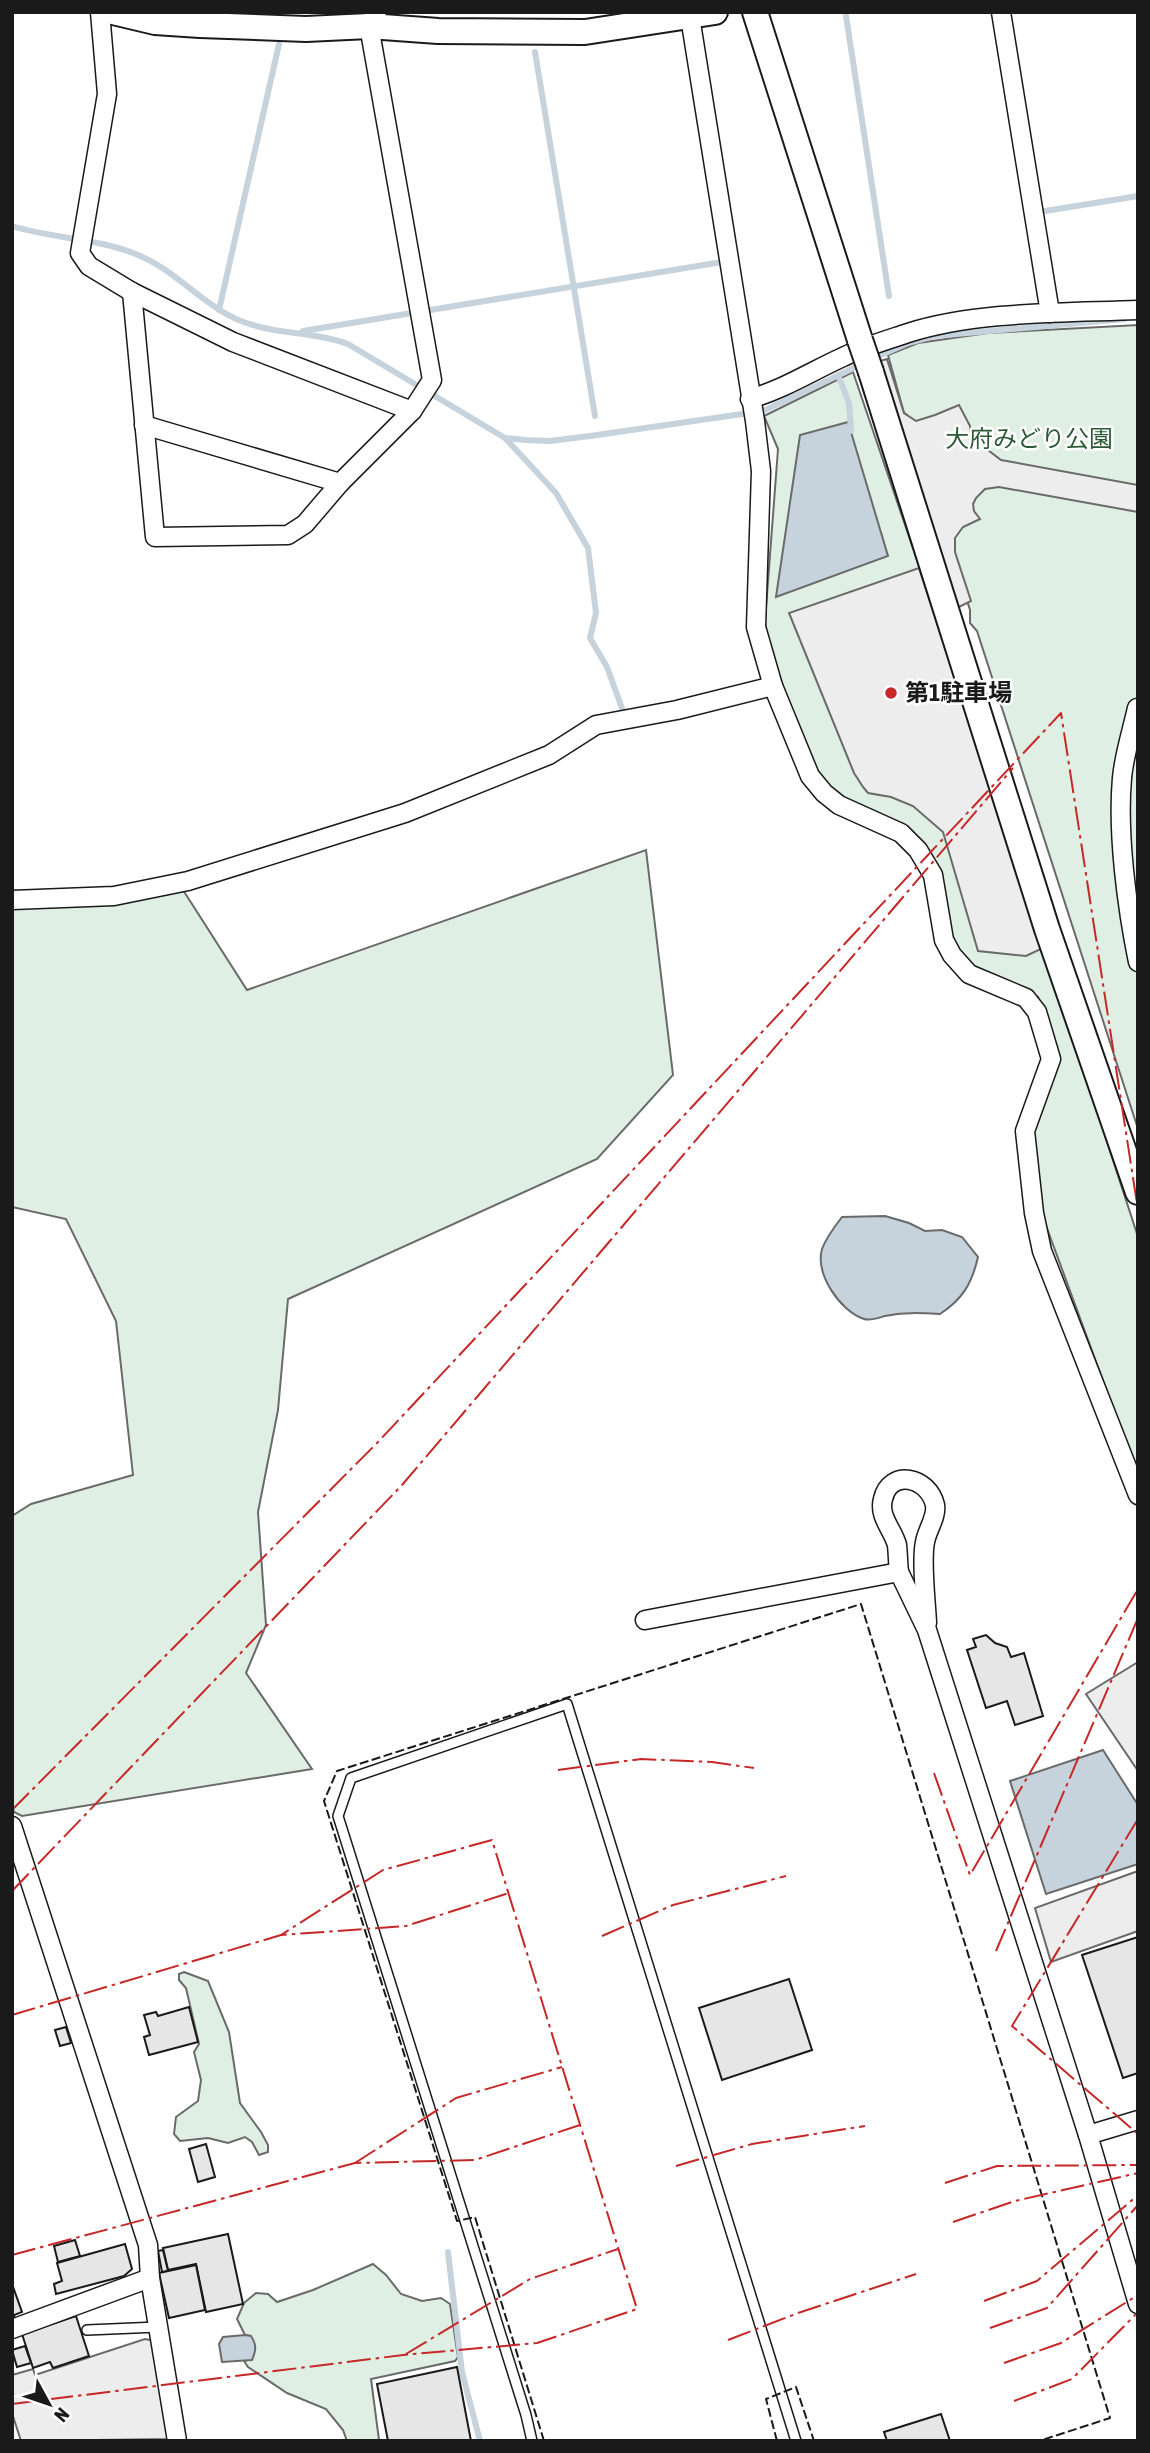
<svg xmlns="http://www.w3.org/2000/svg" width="1150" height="2453" viewBox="0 0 1150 2453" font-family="'Asap Condensed','Noto Sans JP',sans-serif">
<rect width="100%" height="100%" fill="#fff"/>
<g fill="#e0efe3" stroke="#6a6a6a" stroke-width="2">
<path d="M1138 325V1129L977 631 970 623V610L907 415 904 413 888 355 918 343 988 333Z"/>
<path d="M853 372 934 610 1138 1237V1476L1041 1212 1034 1132 1057 1058 1038 997 970 967 948 937 939 871 829 788 819 776 802 737 767 643 765 621 778 449 764 416Z"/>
<path d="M646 850 673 1075 597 1159 288 1299 278 1410 258 1512 266 1625 246 1673 312 1769 22 1816 14 1812 12 1806V1516L31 1504 133 1475 116 1321 66 1219 12 1207V908L183 890 247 990Z"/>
<path d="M184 1972 208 1981 229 2032 240 2103 261 2132 268 2145V2152L259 2155 252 2142 245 2137 228 2143 208 2138 180 2141 174 2134 176 2117 198 2101 201 2080 194 2052 199 2044 186 1988 179 1980V1974Z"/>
<path d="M373 2264 386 2275 401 2294 422 2301 441 2298 450 2304 458 2357 455 2361 371 2379 379 2440 347 2441 343 2430 326 2409 287 2393 248 2367 244 2361 252 2359 251 2336 245 2335 237 2319 244 2303 256 2293 268 2294 277 2302 313 2290Z"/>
</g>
<g fill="#ededed" stroke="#6a6a6a" stroke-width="2">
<path d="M887 359 904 413 916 421 935 415 959 405 970 426 971 437 1001 460 1138 485V512L999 487 985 489 976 498 973 504 974 511 980 519 963 527 955 538V552L971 601 955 609 880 361Z"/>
<path d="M919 568 1043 948 1026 956 978 951 943 832 913 806 891 797 868 793 863 787 854 773 789 613Z"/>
<path d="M1138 1662V1771L1086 1694Z"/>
<path d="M1138 1871V1931L1051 1962 1035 1908Z"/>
<path d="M145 2339 156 2341 170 2439 21 2441 12 2413V2375L33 2369 35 2375Z"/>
</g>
<g fill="#c6d2dc" stroke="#6a6a6a" stroke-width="2">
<path d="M848 422 888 556 776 597 800 435Z"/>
<path d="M885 1216 909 1223 925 1231 942 1230 962 1237 978 1257C972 1283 963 1299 940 1314 921 1313 903 1312 885 1316 878 1318 870 1321 864 1319 840 1311 815 1274 822 1249 826 1238 835 1226 842 1217Z"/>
<path d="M1103 1750 1138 1805V1864L1046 1894 1010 1781Z"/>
<path d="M245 2335 251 2336C257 2345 256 2351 252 2360L222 2362 219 2344 223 2337Z"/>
</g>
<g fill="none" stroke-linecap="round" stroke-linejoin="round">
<g stroke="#c6d2dc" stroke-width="6">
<path d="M846 16 889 296"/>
<path d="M535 52 595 416"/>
<path d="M1039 212 1138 196"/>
<path d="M12 226C53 239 99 238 138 255 180 272 208 313 253 325 285 335 315 332 348 344L505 438 525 440 550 441 590 436 763 411 862 364"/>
<path d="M219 310 279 44"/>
<path d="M303 331 728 261"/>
<path d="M872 359 908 343 934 336 1125 319"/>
<path d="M838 375 849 403 851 431"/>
<path d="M506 439 556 493 588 548 596 613 590 638 607 667 623 711"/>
<path d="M448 2252 462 2372 480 2441"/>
</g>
</g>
<g fill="#e6e6e6" stroke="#1a1a1a" stroke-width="2">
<path d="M986 1635 995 1643 1007 1647 1011 1657 1024 1653 1043 1716 1015 1725 1007 1701 986 1708 967 1650 976 1647 973 1639Z"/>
<path d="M1138 1932V2073L1123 2078 1082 1955 1138 1937Z"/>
<path d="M789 1979 812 2050 722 2080 699 2008Z"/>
<path d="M189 2007 198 2042 149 2055 144 2037 150 2035 144 2015 156 2012 158 2016Z"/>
<path d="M66 2027 71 2043 60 2046 55 2030Z"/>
<path d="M206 2144 215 2177 198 2182 189 2149Z"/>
<path d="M228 2234 243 2304 206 2312 196 2264 168 2270 163 2248Z"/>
<path d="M75 2240 80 2256 58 2262 54 2246Z"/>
<path d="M125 2244 132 2269 124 2276 56 2294 54 2284 62 2281 57 2263Z"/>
<path d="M163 2250 168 2271 162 2272 158 2251Z"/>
<path d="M196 2265 205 2310 169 2318 159 2273Z"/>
<path d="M12 2284 22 2312 14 2315 15 2319 12 2320Z"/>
<path d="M76 2316 89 2356 53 2368 50 2362 33 2368 22 2334Z"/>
<path d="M25 2346 31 2363 17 2367 12 2350Z"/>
<path d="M457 2367 471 2441H388L377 2384Z"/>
<path d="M941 2414 950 2441H887L884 2432Z"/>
</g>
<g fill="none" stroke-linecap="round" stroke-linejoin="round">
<g stroke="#1a1a1a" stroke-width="12">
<g id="lane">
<path d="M87 2330 158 2327"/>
<path d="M532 2441 526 2415 338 1816 351 1778 567 1704 796 2441"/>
</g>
</g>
<g stroke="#1a1a1a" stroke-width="21">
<g id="street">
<path d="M100 12 107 94 80 253 89 266 132 292 233 342 412 411"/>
<path d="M1001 12 1050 313"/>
<path d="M690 17 755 421 761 471 756 627 773 686 810 776 824 793 839 805 901 833 918 850 933 875 944 940 952 955 969 974 1026 998 1037 1012 1051 1059 1025 1131 1034 1213 1042 1251 1138 1495"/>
<path d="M132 292 155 537 288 535 305 524 340 483 412 411 432 380 369 26 377 12"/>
<path d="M750 399C786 388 810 372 843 357 863 347 887 340 908 333 977 311 1065 313 1138 310"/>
<path d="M144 425 340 483"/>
<path d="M1137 708C1132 731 1124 755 1122 778 1117 833 1127 908 1138 962"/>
<path d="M12 900 114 896 188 881 405 813 549 755 596 725 677 710 773 686"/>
<path d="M899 1572C898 1564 898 1554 897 1545 893 1530 878 1516 883 1499 890 1469 928 1476 935 1505 937 1517 927 1530 925 1542 921 1562 926 1601 927 1623"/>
<path d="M645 1620 899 1572 927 1630 1088 2135 1138 2304"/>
<path d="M12 1826 148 2245 150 2278 177 2441"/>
<path d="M1088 2135 1138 2120"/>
<path d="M12 2329 150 2278"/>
</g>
</g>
<g stroke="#1a1a1a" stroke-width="28">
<g id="secondary">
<path d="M113 12 155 22 200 25 306 29 369 26 438 31 585 32 715 12"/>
<path d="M755 12 860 340"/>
<path d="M871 372 1047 929 1138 1192"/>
</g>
</g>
<use href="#lane" stroke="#fff" stroke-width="9"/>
<use href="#street" stroke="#fff" stroke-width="18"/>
<use href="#secondary" stroke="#fff" stroke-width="24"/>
<g stroke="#1a1a1a" stroke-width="28" stroke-linecap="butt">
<path id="secondary-bridge" d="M860 340 871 372"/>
</g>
<use href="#secondary-bridge" stroke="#fff" stroke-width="24"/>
<g stroke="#1a1a1a" stroke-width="2" stroke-dasharray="9 3.5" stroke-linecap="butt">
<path d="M544 2441 475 2217 457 2221 324 1801 337 1771 861 1604 1110 2418 1039 2441"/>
<path d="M777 2441 766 2399 796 2387 814 2441"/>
</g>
<g stroke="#c62828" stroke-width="2" stroke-dasharray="24 5 3.5 5" stroke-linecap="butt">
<path d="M558 1770 641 1759 712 1762 754 1768"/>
<path d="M934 1773 970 1875 1138 1589"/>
<path d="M12 1810 378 1442 1061 713 1138 1210"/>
<path d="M1138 1819 1012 2026 1138 2134"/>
<path d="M12 1891 402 1485 1013 768"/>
<path d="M602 1936 673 1905 786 1876"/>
<path d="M996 1951 1138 1618"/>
<path d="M12 2015 281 1935 406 1926 509 1893"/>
<path d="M355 2163 456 2098 562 2067"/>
<path d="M676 2166 752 2144 865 2126"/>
<path d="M945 2183 997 2166 1138 2165"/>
<path d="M953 2222 1015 2201 1138 2173"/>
<path d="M12 2255 355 2163 475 2160 580 2125"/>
<path d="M984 2301 1037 2281 1138 2195"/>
<path d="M990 2328 1047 2308 1138 2205"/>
<path d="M728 2340 798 2313 916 2274"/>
<path d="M406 2354 530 2279 618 2249"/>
<path d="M1004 2363 1061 2343 1138 2295"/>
<path d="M1014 2401 1072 2379 1138 2312"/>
<path d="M12 2404 403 2355 537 2343 637 2309 492 1840 383 1870 281 1935"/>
</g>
</g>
<circle fill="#c62828" stroke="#fff" stroke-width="2.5" cx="891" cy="693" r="7"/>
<g text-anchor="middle" stroke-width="5" stroke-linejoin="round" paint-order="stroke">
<g font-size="24" fill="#2b5a34" stroke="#fff">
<text x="1029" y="447">大府みどり公園</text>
</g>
<g font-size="24" font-weight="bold" fill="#1a1a1a" stroke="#fff" text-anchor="start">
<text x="905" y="701">第1駐車場</text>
</g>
</g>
<rect width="1150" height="2453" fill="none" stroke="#1a1a1a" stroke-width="28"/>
<g transform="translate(49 2404) rotate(130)" stroke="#ffffff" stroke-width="5" paint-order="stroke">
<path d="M0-5L12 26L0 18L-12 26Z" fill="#1a1a1a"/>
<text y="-10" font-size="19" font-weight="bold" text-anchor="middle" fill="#1a1a1a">N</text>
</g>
</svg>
